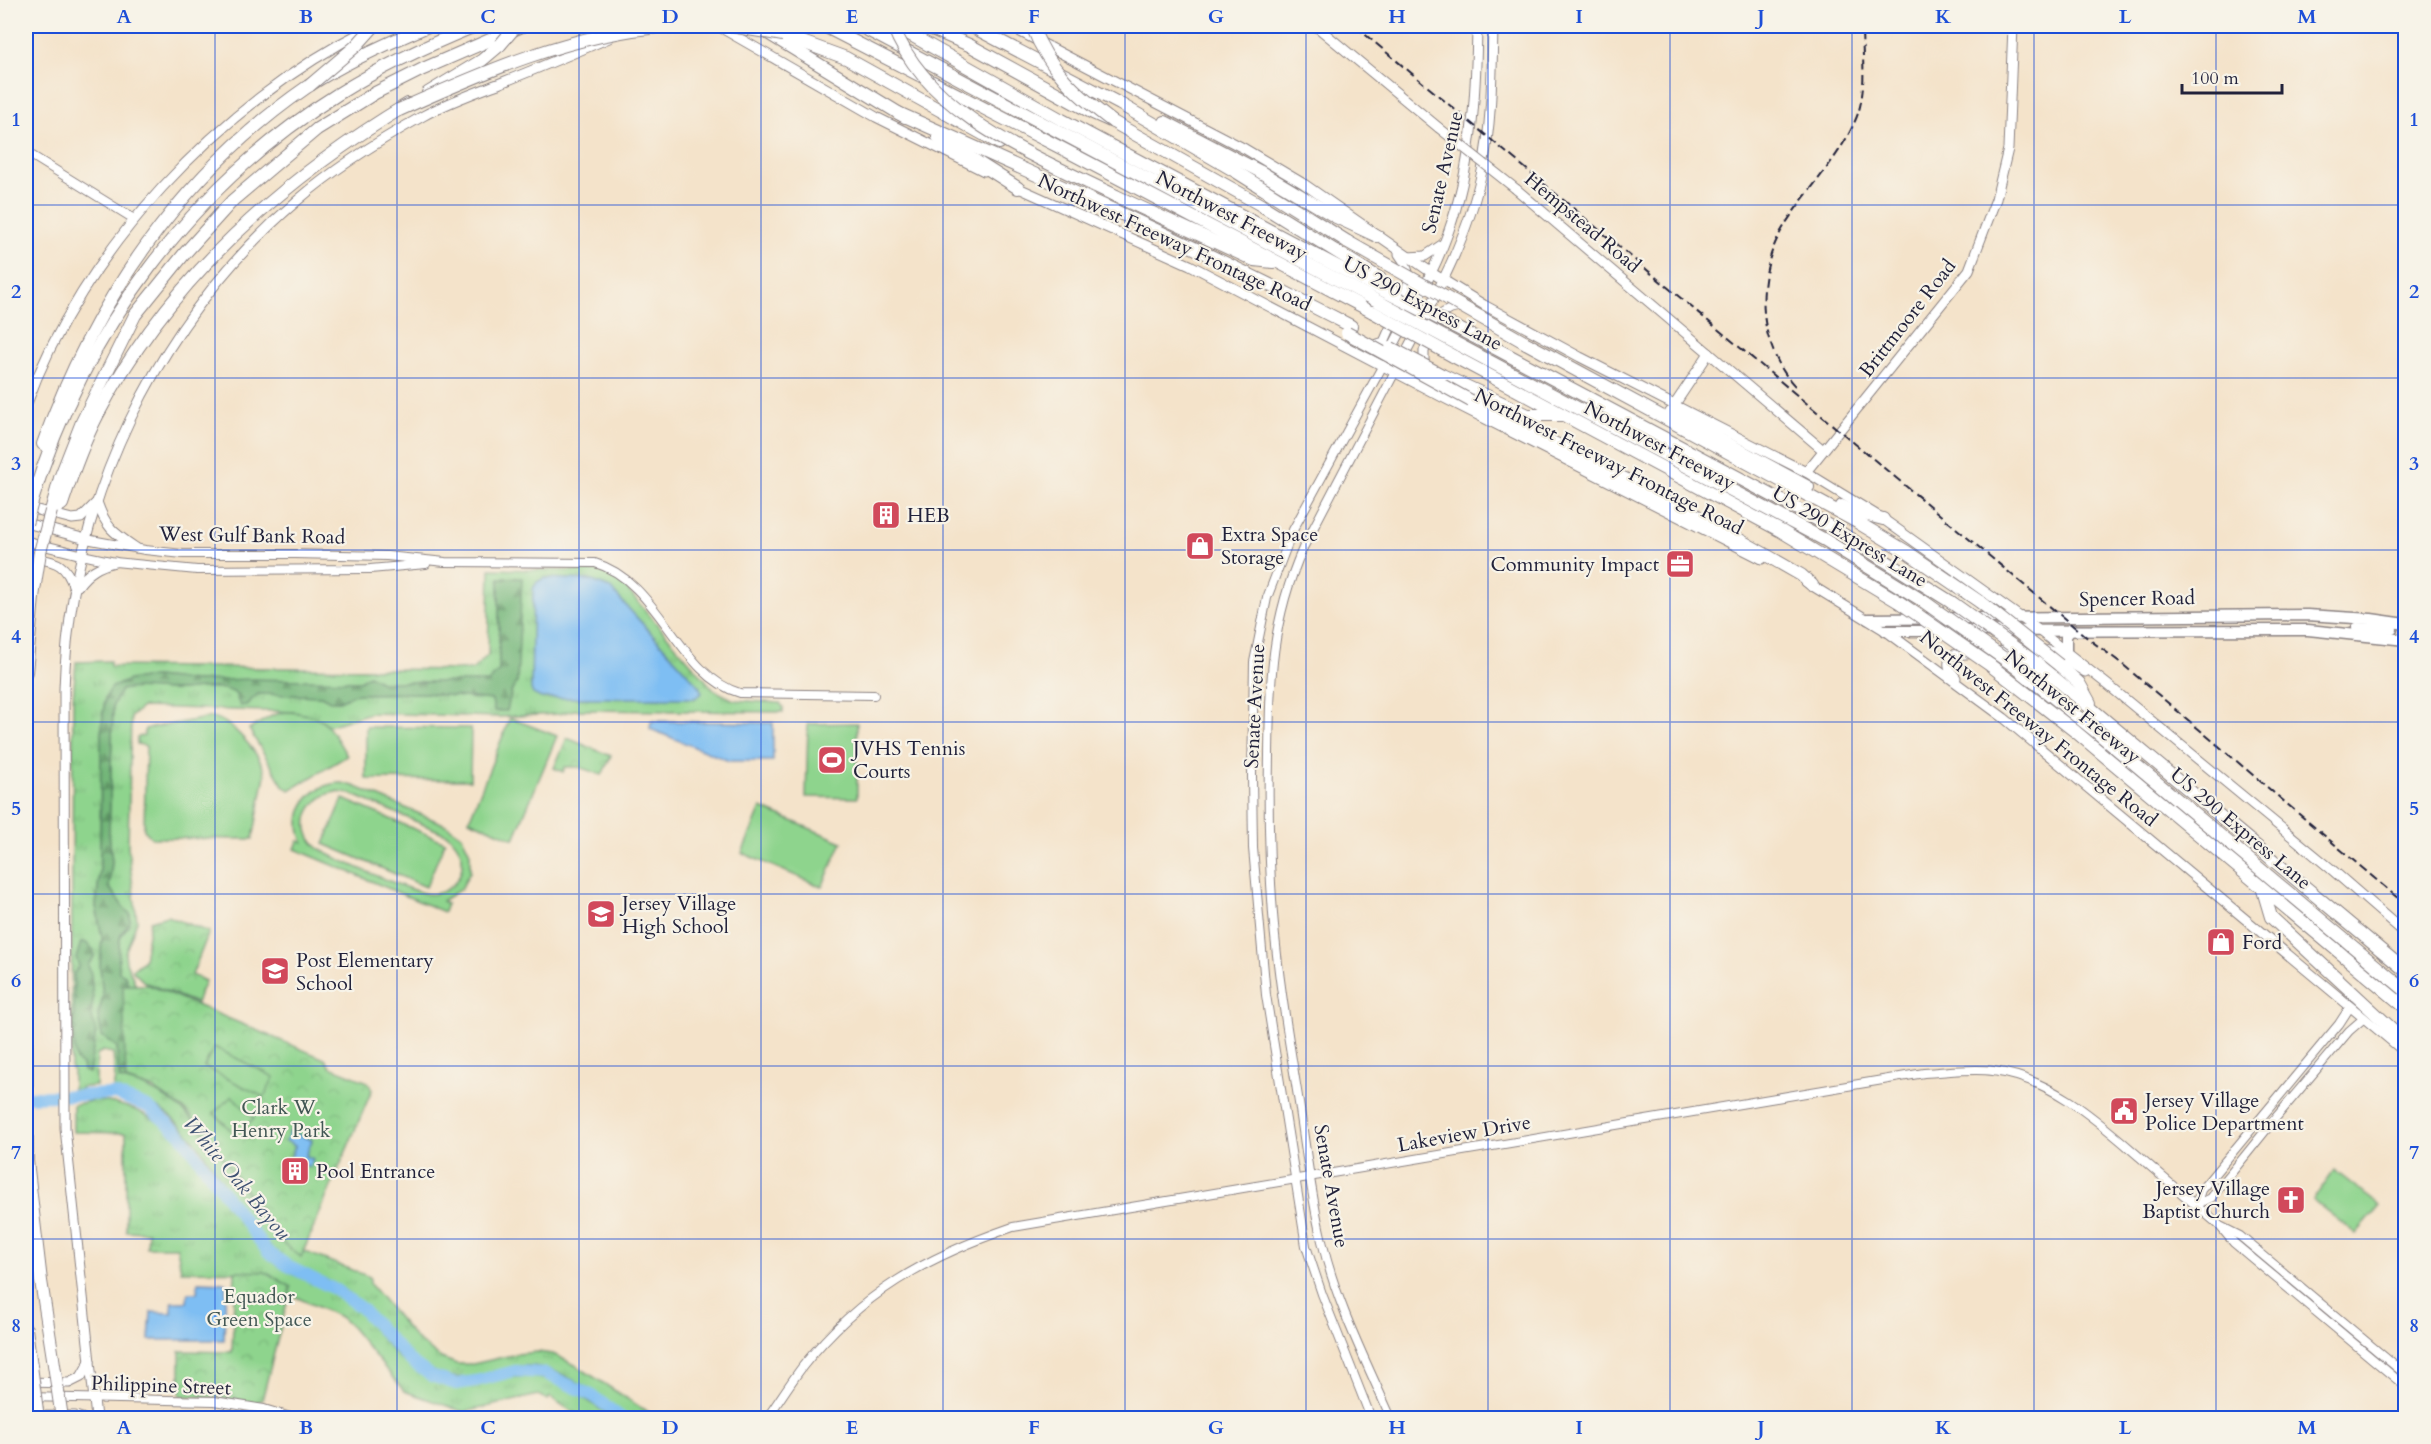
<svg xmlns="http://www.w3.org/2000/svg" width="2431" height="1444" viewBox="0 0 2431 1444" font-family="Cardo,serif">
<defs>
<pattern id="grass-tufts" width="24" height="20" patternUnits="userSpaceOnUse" patternTransform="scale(1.5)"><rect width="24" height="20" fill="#8ed48d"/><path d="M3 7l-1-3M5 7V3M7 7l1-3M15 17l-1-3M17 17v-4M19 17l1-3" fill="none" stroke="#7ab67b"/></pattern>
<pattern id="forest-firs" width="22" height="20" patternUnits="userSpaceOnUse" patternTransform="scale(1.5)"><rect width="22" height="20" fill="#72b678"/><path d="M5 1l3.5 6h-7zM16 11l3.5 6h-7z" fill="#5d9464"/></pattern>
<pattern id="park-crowns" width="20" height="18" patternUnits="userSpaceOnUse" patternTransform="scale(1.5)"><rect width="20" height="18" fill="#8ed48d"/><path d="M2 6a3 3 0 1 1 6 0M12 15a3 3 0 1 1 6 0" fill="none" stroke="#7ab67b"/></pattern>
</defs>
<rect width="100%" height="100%" fill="#f7f3e8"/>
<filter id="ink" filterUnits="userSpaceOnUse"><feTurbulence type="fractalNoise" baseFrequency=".0167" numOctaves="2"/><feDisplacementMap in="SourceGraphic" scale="12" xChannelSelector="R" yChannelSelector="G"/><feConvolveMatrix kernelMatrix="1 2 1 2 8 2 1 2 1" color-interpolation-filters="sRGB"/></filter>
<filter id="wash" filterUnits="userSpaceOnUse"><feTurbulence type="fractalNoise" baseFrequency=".008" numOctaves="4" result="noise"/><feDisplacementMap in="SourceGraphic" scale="24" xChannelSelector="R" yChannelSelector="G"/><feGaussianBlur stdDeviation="1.35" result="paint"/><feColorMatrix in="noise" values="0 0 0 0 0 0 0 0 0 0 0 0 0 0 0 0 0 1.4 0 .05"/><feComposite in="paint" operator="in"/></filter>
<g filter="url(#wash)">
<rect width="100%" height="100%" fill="#f4e3ca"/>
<g fill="url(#grass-tufts)" stroke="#587b64" stroke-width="1.5">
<path d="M490 569 601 571 619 580 714 690 734 700 780 703 783 707V712L574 710 559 714 498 717 370 713 329 726 322 720 295 712 142 707 131 717 128 846 137 921 125 953 126 962 136 985H128L125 975 119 972C119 957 115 937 128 927L126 911 109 887 112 862 109 833 113 705 121 690C139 685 159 690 177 690 193 690 209 684 224 688 234 690 240 698 246 705L258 694 280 693 321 696 330 700 339 701 355 694 425 693 493 700 511 692 517 682 499 578V671L488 683 381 682 369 675 360 681H195L154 677 129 680 105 698 101 734 100 870 96 906 102 937 100 966 103 996 98 1016 102 1036 117 1047 119 1079C200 1097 221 1161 266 1220 276 1234 290 1245 301 1256L303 1251 370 1277V1284L416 1339 441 1358 457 1364H473L517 1354 538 1352 553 1354 577 1366 657 1418C649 1418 637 1421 630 1418 622 1416 615 1407 608 1402 590 1389 566 1374 544 1368 505 1357 480 1389 438 1373 409 1362 379 1318 354 1297 330 1276 297 1271 273 1249 225 1205 208 1131 147 1102 136 1097 123 1095 112 1092L115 1079 113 1053 103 1051 97 1054 96 1086 84 1087 73 1092V1071L71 1067 73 699 76 662 110 661V666L472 670 488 655Z"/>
<path d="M95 1100C173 1109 199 1161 239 1219 249 1233 257 1248 270 1259 292 1279 323 1284 345 1300 367 1317 381 1341 401 1360 414 1371 433 1379 449 1385 466 1391 482 1382 498 1379 550 1369 573 1391 613 1418H582L550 1397 548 1400 538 1395 464 1412 404 1391 351 1327 340 1317 289 1294 291 1287 265 1272 181 1271 177 1247H147L148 1232 126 1231V1133L73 1132V1105Z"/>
</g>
<g fill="url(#forest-firs)" stroke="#4a6c5a" stroke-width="1.5">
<path d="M499 578H522L517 682 511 692 507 711H494L492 700 425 693 355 694 339 701H330L321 696 258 694 246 705 240 706 235 693C216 684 198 689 178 690 159 691 139 685 121 690L113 705 109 833 112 862 109 887 126 911 130 913C132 928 125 925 121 935 117 945 119 961 119 972L125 975 128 985 131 1082 119 1079 117 1047 102 1036 98 1016 103 996 100 966 102 937 96 906 100 870 101 734 105 698 112 687 129 680 154 677 195 681 250 679 360 681 369 675 381 682H488L499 671Z"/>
<path d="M81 942H85L94 950V957L88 965 91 974 93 1000 91 1014 96 1032 89 1073 83 1071 82 1065 76 1061 74 1048V973L79 966 76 958Z"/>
</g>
<g fill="url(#park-crowns)" stroke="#587b64" stroke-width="1.5">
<path d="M567 738 611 756 602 775 579 767H565L563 772 554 768Z"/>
<path d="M167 916 209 932 192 975 205 981 196 1003 144 982 132 970 144 960 150 921Z"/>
<path d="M123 985H149L325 1059 330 1067 368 1082 372 1090 301 1257 284 1244 204 1131 185 1110 154 1089 126 1080Z"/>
<path d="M235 1271 265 1272 291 1287 262 1400 256 1403 216 1397 180 1396V1351L232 1352Z"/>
</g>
<g fill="#8ed48d" stroke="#587b64" stroke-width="1.5" fill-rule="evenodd">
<path d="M285 712C324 713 329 725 347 756L290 790 284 787 249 729 273 715Z"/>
<path d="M212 717C232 721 262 755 265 775L253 839 152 838 144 830 146 746 137 744V737L144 736 145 729Z"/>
<path d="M510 718 557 736 514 839 469 820Z"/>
<path d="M857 723V798L806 797 808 724Z"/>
<path d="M366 727 471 728 470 780 366 779Z"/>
<path d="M342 783 354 786 446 825 462 836 470 853V872L461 889 442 901 447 904 444 912 295 849 298 841 303 842C290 812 310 783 342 783ZM336 792 351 794 448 835C459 844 465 857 461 871 457 885 444 894 430 894 417 894 326 856 316 846 296 826 310 796 336 792Z"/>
<path d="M343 799 445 842 426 887 324 844Z"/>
<path d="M761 808 842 842 822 887 742 853Z"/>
<path d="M214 1047 274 1077 264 1097 204 1067Z"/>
<path d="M232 1096 254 1118 236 1135 214 1113Z"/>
<path d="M2334 1170 2380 1206 2356 1234 2313 1200Z"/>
</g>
<g fill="#7ebef3" stroke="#507097" stroke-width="1.5">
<path d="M544 578 590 580 610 588 699 686 702 693 695 698H541L533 694 531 689 533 589 537 582Z"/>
<path d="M651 721 773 723V761H729L650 729Z"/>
<path d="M290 1131 312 1140 306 1156 313 1159 309 1167 290 1159 295 1146 286 1141Z"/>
<path d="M198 1282 226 1283 224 1340H149L151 1312 172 1313V1302H187L188 1293H197Z"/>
</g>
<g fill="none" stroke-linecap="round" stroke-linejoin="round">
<path stroke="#7ebef3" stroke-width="12" d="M26 1097 115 1094 148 1107 181 1135 267 1251 288 1266 336 1290 361 1308 408 1359 431 1376 456 1384 476 1381 515 1371 544 1373 593 1396 622 1418"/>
</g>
</g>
<g filter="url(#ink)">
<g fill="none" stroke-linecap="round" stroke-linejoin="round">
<g stroke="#8b8282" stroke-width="10">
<g id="tertiary">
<path d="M26 152 134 219"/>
<path d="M86 539 145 550 183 554H295L387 556 445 562 595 563C659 581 679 676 740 693L874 695"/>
<path d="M82 555 115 562 197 570 370 569 426 564"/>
<path d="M2196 1205 2211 1198 2278 1115 2349 1031 2364 1018"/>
<path d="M2196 1205 2201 1190 2339 1024 2350 1007"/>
<path d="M2222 1227 2240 1236 2406 1375"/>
<path d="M26 1397 214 1401 264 1409 294 1418"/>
<path d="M767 1418C779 1401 790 1383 803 1366 861 1293 926 1257 1013 1227L1924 1073C1947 1072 1971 1068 1993 1071 2052 1078 2099 1122 2142 1159 2167 1181 2193 1203 2219 1225L2234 1243 2406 1387"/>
<path d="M1371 1418 1322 1294 1306 1246 1266 995 1253 848 1252 776 1254 662 1267 598 1293 530 1383 365"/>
<path d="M1391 1418C1366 1361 1336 1303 1322 1241 1311 1196 1306 1149 1299 1103 1289 1041 1278 978 1273 914 1269 862 1268 809 1269 756 1270 678 1271 621 1303 548L1395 372"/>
</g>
</g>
<g stroke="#8b8282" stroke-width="11">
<g id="secondary">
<path d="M718 26 876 117 984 171"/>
<path d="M1009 26 1245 149 1304 184 1432 273 1484 305 1580 357 1806 472 1883 519 2037 629 2108 685 2330 868 2406 934"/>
<path d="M1316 26 1439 128"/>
<path d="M579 45 585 35V26"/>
<path d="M1012 185 1190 265 1442 397 1762 559"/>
<path d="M1516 189 1823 450"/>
<path d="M1399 254C1413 272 1410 285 1401 304"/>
<path d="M1408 257 1425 256 1443 244"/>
<path d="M1369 347 1384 342 1395 317"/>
<path d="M1390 352C1410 313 1433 275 1448 233 1472 167 1476 96 1477 26"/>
<path d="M1402 359C1434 299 1468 239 1482 171 1492 123 1492 74 1493 26"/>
<path d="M1424 369V351L1442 314 1451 309 1464 306"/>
<path d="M1675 404 1709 353"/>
<path d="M26 406C81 252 221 102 368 29"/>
<path d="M1806 472 1969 270 1996 199 2008 149 2013 26"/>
<path d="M26 507 72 519 81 518 97 502C106 528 114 533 136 548"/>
<path d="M26 523 86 539"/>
<path d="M26 541 82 555"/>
<path d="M26 556C52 562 65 559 74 588"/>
<path d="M1806 582 1886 631 2004 718 2406 1053"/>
<path d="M78 586C88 572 99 566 115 562"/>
<path d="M1956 678C1950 671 1946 665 1951 655L2040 649 2053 652 2085 672"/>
<path d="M26 1382 69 1383 81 1377 90 1361"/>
<path d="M26 1416H75L82 1418"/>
<path d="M96 1418 65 1128 64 689C70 502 156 321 298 200 335 168 380 140 423 116 448 102 477 92 503 82 539 68 574 53 609 38"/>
</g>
</g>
<g stroke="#8b8282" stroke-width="13">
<g id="primary">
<path d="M1868 619 2307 615 2371 619 2406 624"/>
<path d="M2357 628 2392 629"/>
<path d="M1886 631 2308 630 2406 640"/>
<path d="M2066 652V636L2071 629"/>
</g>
</g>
<g stroke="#8b8282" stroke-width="14">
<g id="motorway">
<path d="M824 26 1063 149 1373 312"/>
<path d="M860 26 1368 296"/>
<path d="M895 26 1062 120 1374 286"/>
<path d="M925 26 969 45 1093 113 1113 122 1261 205 1379 278"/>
<path d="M971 26 1120 104 1235 171 1348 242"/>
<path d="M766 32 905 117"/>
<path d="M783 35 846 58 999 143"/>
<path d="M428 93 481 61 500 45"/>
<path d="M898 113C1051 181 1203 249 1351 326"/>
<path d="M1165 122 1259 171 1336 217 1377 236"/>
<path d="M938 137 1018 188"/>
<path d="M1116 196 1254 260 1273 262"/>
<path d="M1465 332 1833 528 1951 602"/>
<path d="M1526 343 1857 522 1907 552 1980 602"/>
<path d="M1459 345 1825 540 1923 601"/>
<path d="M1453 356 1781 531 1899 602"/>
<path d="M1442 375 1528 415H1562"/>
<path d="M1471 401 1696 515 1801 575 1812 585"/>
<path d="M1671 413 1808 487"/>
<path d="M43 444C94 301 181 174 307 87 341 64 390 42 428 26"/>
<path d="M33 498C83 332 191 186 338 94 381 67 428 45 475 26"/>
<path d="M1842 506 1852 511 1883 519"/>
<path d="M52 510 62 504C72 474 83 443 97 416 167 281 280 181 408 104"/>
<path d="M51 511 60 478 82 422 135 315 185 253 233 200 317 129 375 93 423 69 522 26"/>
<path d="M1990 665 2076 732 2406 1008"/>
<path d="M2013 665 2099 734 2406 991"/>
<path d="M2039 665 2406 971"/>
<path d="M2059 665 2079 683 2090 703"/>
<path d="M26 672 33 597"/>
<path d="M2263 890 2271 917 2406 1042"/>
<path d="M26 1024 27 1161 41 1281 53 1358"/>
<path d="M26 1329 31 1366"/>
</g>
</g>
<use href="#tertiary" stroke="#fff" stroke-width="8"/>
<use href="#secondary" stroke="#fff" stroke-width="9"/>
<use href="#primary" stroke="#fff" stroke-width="10"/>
<use href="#motorway" stroke="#fff" stroke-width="12"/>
<g stroke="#22223b" stroke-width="2" stroke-dasharray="9 4.5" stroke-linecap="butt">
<path d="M1355 26 2090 640 2121 663 2406 905"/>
<path d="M1795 386C1782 373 1775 357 1769 339 1758 304 1764 259 1783 228 1805 191 1838 161 1855 121 1868 93 1862 56 1862 26"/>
</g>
<g stroke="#8b8282" stroke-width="11" stroke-linecap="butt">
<path id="secondary-bridge" d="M1439 128 1516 189"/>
</g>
<g stroke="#8b8282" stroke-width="14" stroke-linecap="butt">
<g id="motorway-bridge">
<path d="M731 26 783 35"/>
<path d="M893 26C927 115 1035 156 1116 196"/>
<path d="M1032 26C1049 70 1076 94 1113 122"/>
<path d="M500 45 516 26"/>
<path d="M309 86 356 46 374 26"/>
<path d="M399 110C486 71 572 33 669 26"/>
<path d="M1348 242 1526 343"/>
<path d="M1379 278 1396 293"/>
<path d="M1374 286 1465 332"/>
<path d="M1368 296 1459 345"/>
<path d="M1373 312 1453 356"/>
<path d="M1347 333 1471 401"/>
<path d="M1391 348 1442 375"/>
<path d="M26 524 33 498"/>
<path d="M33 597 40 552 51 511"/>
<path d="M1923 601 2013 665"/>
<path d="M1899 602 1990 665"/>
<path d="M1951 602 2039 665"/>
<path d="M1980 602 2059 665"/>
<path d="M53 1358 62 1418"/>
<path d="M31 1366 38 1418"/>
</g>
</g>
<use href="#secondary-bridge" stroke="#fff" stroke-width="9"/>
<use href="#motorway-bridge" stroke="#fff" stroke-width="12"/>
</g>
</g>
<path fill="none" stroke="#1d4ed8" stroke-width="1.5" stroke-opacity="0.55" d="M215 26V1418M397 26V1418M579 26V1418M761 26V1418M943 26V1418M1125 26V1418M1306 26V1418M1488 26V1418M1670 26V1418M1852 26V1418M2034 26V1418M2216 26V1418M26 205H2406M26 378H2406M26 550H2406M26 722H2406M26 894H2406M26 1066H2406M26 1239H2406"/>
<defs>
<g id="building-square" transform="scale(1.5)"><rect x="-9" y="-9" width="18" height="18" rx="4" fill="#d1495b" stroke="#f7f3e8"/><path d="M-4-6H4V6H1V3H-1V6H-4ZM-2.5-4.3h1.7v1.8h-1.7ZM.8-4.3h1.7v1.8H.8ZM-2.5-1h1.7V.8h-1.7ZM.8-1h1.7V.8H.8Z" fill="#fff"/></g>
<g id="shop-square" transform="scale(1.5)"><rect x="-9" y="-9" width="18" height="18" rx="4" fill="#d1495b" stroke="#f7f3e8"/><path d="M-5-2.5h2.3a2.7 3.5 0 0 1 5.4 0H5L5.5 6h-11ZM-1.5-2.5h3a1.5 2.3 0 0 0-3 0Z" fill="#fff"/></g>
<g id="office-square" transform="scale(1.5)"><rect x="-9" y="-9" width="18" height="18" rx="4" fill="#d1495b" stroke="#f7f3e8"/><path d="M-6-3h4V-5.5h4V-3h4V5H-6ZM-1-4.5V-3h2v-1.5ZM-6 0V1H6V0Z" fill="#fff"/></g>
<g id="stadium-square" transform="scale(1.5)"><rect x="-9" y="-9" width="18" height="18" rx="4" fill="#d1495b" stroke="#f7f3e8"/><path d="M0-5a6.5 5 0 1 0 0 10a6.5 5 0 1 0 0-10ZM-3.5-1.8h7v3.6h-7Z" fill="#fff"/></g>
<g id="school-square" transform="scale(1.5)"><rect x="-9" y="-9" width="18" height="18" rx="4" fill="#d1495b" stroke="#f7f3e8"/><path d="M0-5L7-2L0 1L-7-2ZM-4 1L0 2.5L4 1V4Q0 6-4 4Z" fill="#fff"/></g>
<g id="civic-square" transform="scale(1.5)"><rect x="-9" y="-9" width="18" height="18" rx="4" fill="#d1495b" stroke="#f7f3e8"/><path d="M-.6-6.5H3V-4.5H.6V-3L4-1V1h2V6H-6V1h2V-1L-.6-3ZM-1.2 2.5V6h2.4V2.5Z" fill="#fff"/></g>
<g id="church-square" transform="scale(1.5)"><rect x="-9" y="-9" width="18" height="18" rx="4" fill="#d1495b" stroke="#f7f3e8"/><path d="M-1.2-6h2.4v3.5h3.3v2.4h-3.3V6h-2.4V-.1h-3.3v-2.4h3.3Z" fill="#fff"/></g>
</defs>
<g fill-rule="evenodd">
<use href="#building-square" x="886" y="515"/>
<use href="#shop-square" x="1200" y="546"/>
<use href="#office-square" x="1680" y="564"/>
<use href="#stadium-square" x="832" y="760"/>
<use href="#school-square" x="601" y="914"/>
<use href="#shop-square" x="2221" y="942"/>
<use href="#school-square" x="275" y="971"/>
<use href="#civic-square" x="2124" y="1111"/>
<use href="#building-square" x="295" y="1171"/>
<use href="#church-square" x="2291" y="1200"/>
</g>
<g text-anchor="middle" stroke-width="4.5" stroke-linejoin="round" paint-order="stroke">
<g font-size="20" fill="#22223b" stroke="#f7f3e8">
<text transform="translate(1442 172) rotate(-77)" y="7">Senate Avenue</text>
<text transform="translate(1232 215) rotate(28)" y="7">Northwest Freeway</text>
<text transform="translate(1583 222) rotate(40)" y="7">Hempstead Road</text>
<text transform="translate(1175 242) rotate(25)" y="7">Northwest Freeway Frontage Road</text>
<text transform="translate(1423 303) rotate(28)" y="7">US 290 Express Lane</text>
<text transform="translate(1907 318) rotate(-52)" y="7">Brittmoore Road</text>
<text transform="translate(1660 445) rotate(28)" y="7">Northwest Freeway</text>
<text transform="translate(1609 461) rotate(27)" y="7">Northwest Freeway Frontage Road</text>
<text transform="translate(252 535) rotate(1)" y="7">West Gulf Bank Road</text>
<text transform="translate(1850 536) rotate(31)" y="7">US 290 Express Lane</text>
<text transform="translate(2137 598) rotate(-1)" y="7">Spencer Road</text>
<text transform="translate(1254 706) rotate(-87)" y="7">Senate Avenue</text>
<text transform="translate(2073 706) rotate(39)" y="7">Northwest Freeway</text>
<text transform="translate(2039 728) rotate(39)" y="7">Northwest Freeway Frontage Road</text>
<text transform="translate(2241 828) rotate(40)" y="7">US 290 Express Lane</text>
<text transform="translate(1464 1133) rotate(-10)" y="7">Lakeview Drive</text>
<text transform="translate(1332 1186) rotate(80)" y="7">Senate Avenue</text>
<text transform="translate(161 1385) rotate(2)" y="7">Philippine Street</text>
</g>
<g font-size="20" fill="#22223b" stroke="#f7f3e8" text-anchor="start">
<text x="907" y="522">HEB</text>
<text x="1221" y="541">Extra Space<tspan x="1221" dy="23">Storage</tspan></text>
<text x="1659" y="571" text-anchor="end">Community Impact</text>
<text x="853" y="755">JVHS Tennis<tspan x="853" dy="23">Courts</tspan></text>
<text x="622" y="910">Jersey Village<tspan x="622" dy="23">High School</tspan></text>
<text x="2242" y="949">Ford</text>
<text x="296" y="967">Post Elementary<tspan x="296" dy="23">School</tspan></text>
<text x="2145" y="1107">Jersey Village<tspan x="2145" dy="23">Police Department</tspan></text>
<text x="316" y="1178">Pool Entrance</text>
<text x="2270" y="1195" text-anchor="end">Jersey Village<tspan x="2270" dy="23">Baptist Church</tspan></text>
</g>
<g font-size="20" fill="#425754" stroke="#f7f3e8">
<text x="281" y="1114">Clark W.<tspan x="281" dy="23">Henry Park</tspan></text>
<text x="259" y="1303">Equador<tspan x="259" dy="23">Green Space</tspan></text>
</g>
<g font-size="21" font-style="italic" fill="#3e5172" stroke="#f7f3e8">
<text transform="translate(237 1178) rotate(50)" y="7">White Oak Bayou</text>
</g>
</g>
<rect width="2431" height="1444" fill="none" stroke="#f7f3e8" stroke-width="66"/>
<path d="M2182 84v9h100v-9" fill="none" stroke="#22223b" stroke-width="3"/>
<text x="2191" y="84" font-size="18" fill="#22223b" stroke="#f7f3e8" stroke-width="4.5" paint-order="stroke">100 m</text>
<rect x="33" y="33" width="2365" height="1378" fill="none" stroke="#1d4ed8" stroke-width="2"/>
<g font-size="20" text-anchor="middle" font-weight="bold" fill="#1d4ed8">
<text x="124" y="23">A</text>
<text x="306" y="23">B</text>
<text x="488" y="23">C</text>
<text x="670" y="23">D</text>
<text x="852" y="23">E</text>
<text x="1034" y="23">F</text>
<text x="1216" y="23">G</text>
<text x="1397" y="23">H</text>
<text x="1579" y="23">I</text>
<text x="1761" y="23">J</text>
<text x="1943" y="23">K</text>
<text x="2125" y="23">L</text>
<text x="2307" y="23">M</text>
<text x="16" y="126">1</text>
<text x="2414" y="126">1</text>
<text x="16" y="298">2</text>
<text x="2414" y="298">2</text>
<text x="16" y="470">3</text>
<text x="2414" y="470">3</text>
<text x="16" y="643">4</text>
<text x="2414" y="643">4</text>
<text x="16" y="815">5</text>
<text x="2414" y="815">5</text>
<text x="16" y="987">6</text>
<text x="2414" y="987">6</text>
<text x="16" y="1159">7</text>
<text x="2414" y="1159">7</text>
<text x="16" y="1332">8</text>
<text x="2414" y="1332">8</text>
<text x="124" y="1434">A</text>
<text x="306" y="1434">B</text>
<text x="488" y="1434">C</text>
<text x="670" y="1434">D</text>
<text x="852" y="1434">E</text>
<text x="1034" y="1434">F</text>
<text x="1216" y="1434">G</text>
<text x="1397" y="1434">H</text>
<text x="1579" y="1434">I</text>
<text x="1761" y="1434">J</text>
<text x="1943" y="1434">K</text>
<text x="2125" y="1434">L</text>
<text x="2307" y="1434">M</text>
</g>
</svg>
